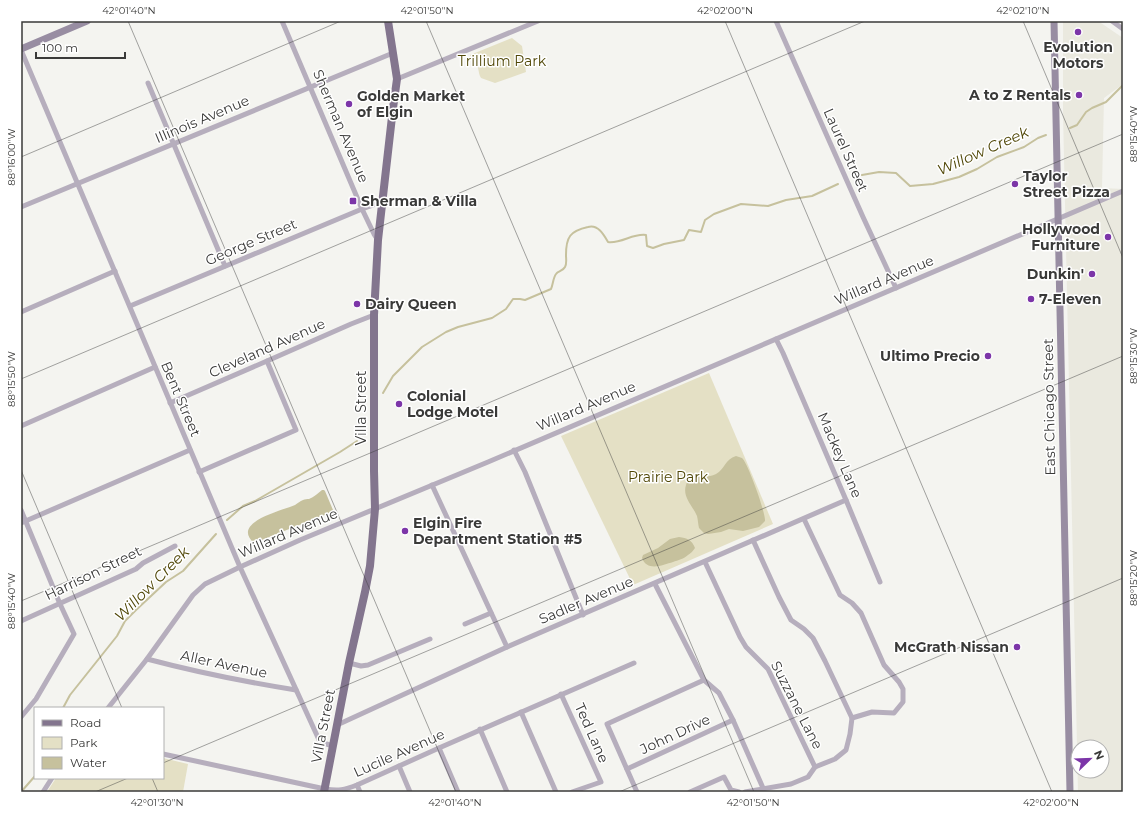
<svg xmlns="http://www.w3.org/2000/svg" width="1144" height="813" viewBox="0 0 1144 813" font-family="Montserrat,sans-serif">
<rect width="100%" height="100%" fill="#f4f4f0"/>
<path fill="#eae9df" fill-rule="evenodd" d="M1063 21H1098L1123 38V84L1104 98 1102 188 1123 189V792H1078L1063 113ZM1078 747H1102V771H1078Z"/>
<g fill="#e4e0c5">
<path d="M512 38 522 46 526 72 495 83 481 78C479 75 479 72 478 68 476 64 472 60 470 55Z"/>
<path d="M709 373 773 524 633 585 561 436Z"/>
<path d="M163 758 188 764 183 792H47L56 778H163Z"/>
</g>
<g fill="#c6c19d">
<path d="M736 456 742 458C748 463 766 514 765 521L759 527 743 531 729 529 721 532 708 534 704 533 699 528C698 524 698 520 697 516 693 506 682 497 686 485 687 482 688 480 692 478 700 476 708 478 716 474 725 469 725 459 736 456Z"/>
<path d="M322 490H324L325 491 333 510 332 512 254 543C230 522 284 510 295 505 298 503 300 501 303 500 305 499 307 499 309 499 314 497 318 493 322 490Z"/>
<path d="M679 537C687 538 692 540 695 548 693 551 691 553 688 555 684 559 678 560 673 562 663 565 647 572 642 558L643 555 658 548 670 539Z"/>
</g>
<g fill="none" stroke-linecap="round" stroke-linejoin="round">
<g stroke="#c6c19d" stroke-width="2">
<path d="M1070 128 1077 125 1086 112 1092 108 1106 102 1123 85"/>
<path d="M862 175 879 172 896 173 910 186 933 184 959 177 977 169 997 157 1024 147 1038 138 1046 135"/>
<path d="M383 393 393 376 422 347 446 332 458 327 492 318 506 309 513 299H520L525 300 551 289C553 285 553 278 556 274 558 271 563 271 565 267 567 264 566 259 566 255 566 237 570 231 588 227 598 224 604 235 608 242 621 244 633 233 646 235L647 246 653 248 664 244 684 240 689 230 701 232 705 220 714 214 741 204 768 206 786 200 812 196 838 184"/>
<path d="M227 520 243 506 255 501 340 452 357 441"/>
<path d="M63 708 70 695 117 636 125 621 136 610 166 582 183 571 216 534"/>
<path d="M21 792 35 776"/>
</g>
<g stroke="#b6aebd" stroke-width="5">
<path d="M282 21 362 209 374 234 378 240"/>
<path d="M776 21 863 217 896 288"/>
<path d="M1112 21 1123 29"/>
<path d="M21 50 240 567 320 742 333 746"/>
<path d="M397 79 538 21"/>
<path d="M148 83 225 266"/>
<path d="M21 207 393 53"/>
<path d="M130 306 362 209 382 202"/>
<path d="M21 312 115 271"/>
<path d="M776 339 783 353 846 500 880 582"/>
<path d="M170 403 267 361 351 324 374 315"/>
<path d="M21 426 155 367"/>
<path d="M514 450 525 472 583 615"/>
<path d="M199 472 296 430 267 361"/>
<path d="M432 485 507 647"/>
<path d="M21 510 60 604 74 634 36 699 21 717"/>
<path d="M804 519 840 595 852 603 861 613 884 665 899 682 903 689V702L894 713 872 712 852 718"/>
<path d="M21 523 190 450"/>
<path d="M753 540 779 597 791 620 804 629 813 638 825 661 852 718 850 734 846 750 835 759 815 767"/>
<path d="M705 562 740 637 746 647 768 669 815 767"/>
<path d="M655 584 704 680 719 693 733 720 763 788"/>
<path d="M21 621 136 569 143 563 175 546"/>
<path d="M465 624 491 613"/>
<path d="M147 659C196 672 246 682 296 690"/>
<path d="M349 663 361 666 368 665 430 639"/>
<path d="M561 694 601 782 572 792"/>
<path d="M108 708 147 659 193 595 205 584 240 567 300 540 488 462 1123 191"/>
<path d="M521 712 556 792"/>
<path d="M337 725 507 647 846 500"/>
<path d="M480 729 507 792"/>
<path d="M439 748 458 792"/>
<path d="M163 754 325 789C339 791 344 790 357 785L439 748 634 663"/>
<path d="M399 766 410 792"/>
<path d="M627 769 733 720"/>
<path d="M357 785 360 792"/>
<path d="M43 792 52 778"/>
<path d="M637 792 607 724 704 680"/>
<path d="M690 792 724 777 731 790 739 792"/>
<path d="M745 792 791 784 808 777 815 767"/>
</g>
<g stroke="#988da2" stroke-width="7">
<path d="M1054 21 1070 792"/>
<path d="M21 49 87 21"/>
</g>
<path stroke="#83758e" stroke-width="8" d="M324 792 349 663 365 592 370 566 375 509 374 471V315L378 240 393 108 397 79 388 21"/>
</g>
<path fill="none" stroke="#3a3a39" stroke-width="1" stroke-opacity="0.45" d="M128 21 456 792M426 21 754 792M725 21 1052 792M1023 21 1123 258M21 157 341 21M21 379 865 21M21 470 122 708M21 601 1123 134M163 763 1123 356M152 778 158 792M95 792 128 778M619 792 1123 578"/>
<g fill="#7c35a8" stroke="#fff" stroke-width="1.5">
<circle cx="1078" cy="32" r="4"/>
<circle cx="1079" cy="95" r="4"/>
<circle cx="349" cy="104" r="4"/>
<circle cx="1015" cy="184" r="4"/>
<rect x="349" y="197" width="8" height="8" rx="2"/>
<circle cx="1108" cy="237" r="4"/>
<circle cx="1092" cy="274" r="4"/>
<circle cx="1031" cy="299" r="4"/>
<circle cx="357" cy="304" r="4"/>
<circle cx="988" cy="356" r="4"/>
<circle cx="399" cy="404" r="4"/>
<circle cx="405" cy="531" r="4"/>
<circle cx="1017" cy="647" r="4"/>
</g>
<g text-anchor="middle" stroke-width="3" stroke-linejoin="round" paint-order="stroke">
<g font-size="14" font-weight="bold" fill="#3a3a39" stroke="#fff" text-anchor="start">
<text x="1078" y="52" text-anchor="middle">Evolution<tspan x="1078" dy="16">Motors</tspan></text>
<text x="1071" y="100" text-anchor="end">A to Z Rentals</text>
<text x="357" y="101">Golden Market<tspan x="357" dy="16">of Elgin</tspan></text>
<text x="1023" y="181">Taylor<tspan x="1023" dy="16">Street Pizza</tspan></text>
<text x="361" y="206">Sherman &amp; Villa</text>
<text x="1100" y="234" text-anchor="end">Hollywood<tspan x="1100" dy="16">Furniture</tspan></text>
<text x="1084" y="279" text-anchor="end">Dunkin'</text>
<text x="1039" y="304">7-Eleven</text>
<text x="365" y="309">Dairy Queen</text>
<text x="980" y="361" text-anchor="end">Ultimo Precio</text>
<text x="407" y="401">Colonial<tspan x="407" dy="16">Lodge Motel</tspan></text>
<text x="413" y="528">Elgin Fire<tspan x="413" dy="16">Department Station #5</tspan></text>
<text x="1009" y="652" text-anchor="end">McGrath Nissan</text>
</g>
<g font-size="14" fill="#504706" stroke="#fff">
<text x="502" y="66">Trillium Park</text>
<text x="668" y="482">Prairie Park</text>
</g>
<g font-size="14" fill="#3a3a39" stroke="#fff">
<text transform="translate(202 119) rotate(-23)" y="5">Illinois Avenue</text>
<text transform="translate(341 126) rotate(67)" y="5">Sherman Avenue</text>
<text transform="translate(846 150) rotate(66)" y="5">Laurel Street</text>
<text transform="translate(251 242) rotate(-23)" y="5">George Street</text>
<text transform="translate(884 280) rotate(-23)" y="5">Willard Avenue</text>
<text transform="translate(267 348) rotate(-24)" y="5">Cleveland Avenue</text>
<text transform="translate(181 399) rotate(67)" y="5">Bent Street</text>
<text transform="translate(586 406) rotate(-23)" y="5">Willard Avenue</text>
<text transform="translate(1049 407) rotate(-91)" y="5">East Chicago Street</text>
<text transform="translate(361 408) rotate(-90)" y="5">Villa Street</text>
<text transform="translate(840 455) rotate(67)" y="5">Mackey Lane</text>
<text transform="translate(288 533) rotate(-23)" y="5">Willard Avenue</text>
<text transform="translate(93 573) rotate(-26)" y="5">Harrison Street</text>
<text transform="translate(586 600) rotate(-23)" y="5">Sadler Avenue</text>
<text transform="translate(224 664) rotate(12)" y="5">Aller Avenue</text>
<text transform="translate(797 705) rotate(63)" y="5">Suzzane Lane</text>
<text transform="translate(323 726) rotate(-79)" y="5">Villa Street</text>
<text transform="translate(592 733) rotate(66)" y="5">Ted Lane</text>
<text transform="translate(675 734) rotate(-25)" y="5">John Drive</text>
<text transform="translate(399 753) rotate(-24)" y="5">Lucile Avenue</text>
</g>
<g font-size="15" font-style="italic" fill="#4f4605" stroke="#fff">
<text transform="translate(983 151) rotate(-24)" y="5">Willow Creek</text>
<text transform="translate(152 584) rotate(-45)" y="5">Willow Creek</text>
</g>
</g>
<rect width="1144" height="813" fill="none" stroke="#ffffff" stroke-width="44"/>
<rect x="34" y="707" width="130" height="72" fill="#ffffff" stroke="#b0b0b0"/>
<rect x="42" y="720" width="20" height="6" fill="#83758e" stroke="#b0b0b0"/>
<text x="70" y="727" font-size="12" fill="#3a3a39">Road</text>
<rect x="42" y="737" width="20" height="12" fill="#e4e0c5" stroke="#b0b0b0"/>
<text x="70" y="747" font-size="12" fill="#3a3a39">Park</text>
<rect x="42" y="757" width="20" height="12" fill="#c6c19d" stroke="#b0b0b0"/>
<text x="70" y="767" font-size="12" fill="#3a3a39">Water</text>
<g transform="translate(1090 759) rotate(67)"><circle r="19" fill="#ffffff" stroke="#b0b0b0"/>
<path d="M0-3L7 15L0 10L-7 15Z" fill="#7c35a8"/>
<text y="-6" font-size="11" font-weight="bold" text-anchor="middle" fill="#3a3a39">N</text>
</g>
<path d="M36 52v6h89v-6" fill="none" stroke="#3a3a39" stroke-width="2"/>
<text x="42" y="52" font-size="12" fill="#3a3a39" stroke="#ffffff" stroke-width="3" paint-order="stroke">100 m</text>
<rect x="22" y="22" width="1100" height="769" fill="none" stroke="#3a3a39" stroke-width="1.5"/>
<g font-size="10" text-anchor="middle" fill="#3a3a39">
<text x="129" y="14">42°01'40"N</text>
<text x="427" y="14">42°01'50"N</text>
<text x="725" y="14">42°02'00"N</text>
<text x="1023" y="14">42°02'10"N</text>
<text transform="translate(1133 134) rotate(-90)" y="4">88°15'40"W</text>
<text transform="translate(11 157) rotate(-90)" y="4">88°16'00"W</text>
<text transform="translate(1133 356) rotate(-90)" y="4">88°15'30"W</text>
<text transform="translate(11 379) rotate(-90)" y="4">88°15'50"W</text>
<text transform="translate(1133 578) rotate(-90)" y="4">88°15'20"W</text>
<text transform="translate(11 601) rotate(-90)" y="4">88°15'40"W</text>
<text x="157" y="806">42°01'30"N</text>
<text x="455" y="806">42°01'40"N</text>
<text x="753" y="806">42°01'50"N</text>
<text x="1051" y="806">42°02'00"N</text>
</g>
</svg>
